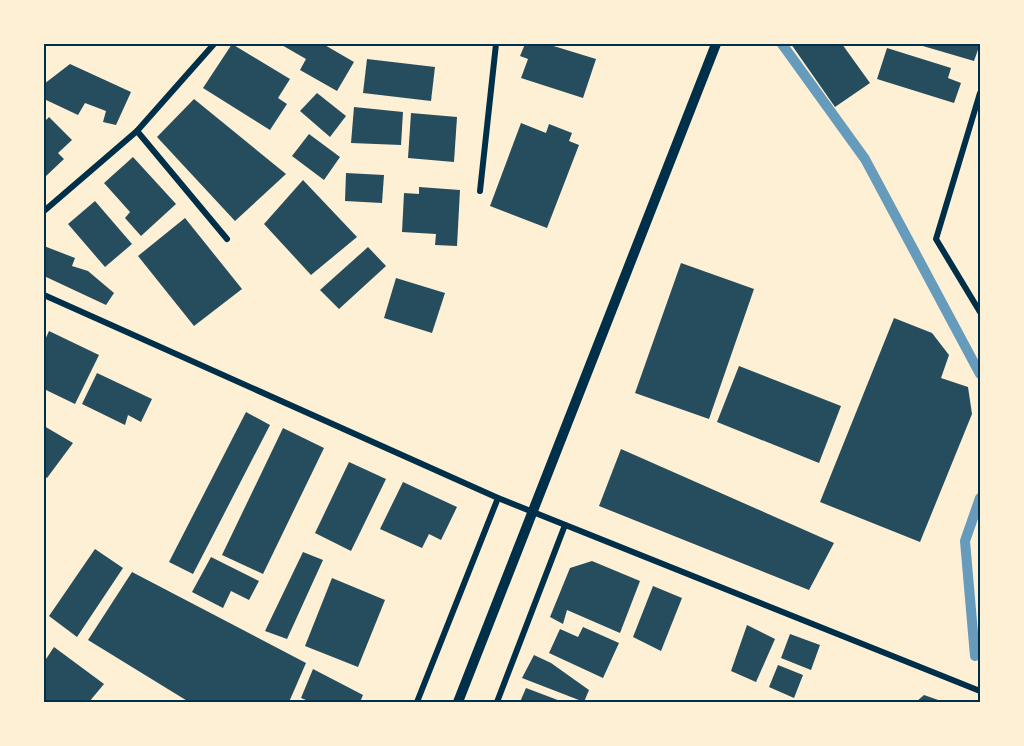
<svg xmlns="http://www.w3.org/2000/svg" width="1024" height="746" viewBox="0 0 1024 746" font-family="'IBM Plex Sans',sans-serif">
<rect width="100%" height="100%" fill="#fdf0d5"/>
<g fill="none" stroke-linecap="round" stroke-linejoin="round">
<g stroke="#669bbc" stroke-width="10">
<path d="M782 44 865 159 980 374"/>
<path d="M975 656 965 541 980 498"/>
</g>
</g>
<g fill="#264d5e">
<path d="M232 44 290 79 278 98 287 104 270 130 203 88Z"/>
<path d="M280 44H323L354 62 337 91 300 70 306 59Z"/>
<path d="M525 44H547L596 59 583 98 521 78 528 59 520 56Z"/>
<path d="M791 44H842L870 83 835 107Z"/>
<path d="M916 44H980L974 61Z"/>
<path d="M887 48 951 68 948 78 961 83 954 103 877 79Z"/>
<path d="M367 59 435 67 431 101 363 93Z"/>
<path d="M70 64 131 92 116 125 103 122 106 111 85 103 78 115 44 99V84Z"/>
<path d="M317 93 346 116 330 137 300 111Z"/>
<path d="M194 99 286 174 235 221 157 137Z"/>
<path d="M354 107 403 112 401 145 351 143Z"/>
<path d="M411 113 457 117 454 162 408 158Z"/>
<path d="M49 117 72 140 58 153 64 159 45 177 44 122Z"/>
<path d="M521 123 546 133 549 124 572 133 569 141 579 145 547 228 490 206Z"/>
<path d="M309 134 340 157 324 180 292 156Z"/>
<path d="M133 157 176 204 141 236 125 218 130 212 104 183Z"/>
<path d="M346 173 384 175 382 203 345 201Z"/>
<path d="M303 180 357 237 311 275 264 224Z"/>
<path d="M419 187 460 190 457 246 435 245 436 234 402 232 404 193 419 194Z"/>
<path d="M95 201 132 244 105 267 68 224Z"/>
<path d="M185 218 242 289 194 326 138 256Z"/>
<path d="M44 246 75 258 72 266 88 271 114 293 106 305 44 276Z"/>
<path d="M368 247 386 266 339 309 320 290Z"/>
<path d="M681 263 754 289 709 419 635 393Z"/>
<path d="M396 278 445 293 432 333 384 318Z"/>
<path d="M894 318 932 333 949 355 941 378 968 387 972 414 920 542 820 502Z"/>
<path d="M49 331 99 355 75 404 44 389V342Z"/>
<path d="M739 366 841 406 819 463 717 422Z"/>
<path d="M97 373 152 399 141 422 128 415 125 425 82 404Z"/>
<path d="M246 412 270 425 193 574 169 562Z"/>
<path d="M44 426 73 443 47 478 44 476Z"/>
<path d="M283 428 324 448 263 574 222 555Z"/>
<path d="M621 449 834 543 809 590 599 506Z"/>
<path d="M349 462 386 479 351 551 315 533Z"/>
<path d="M403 482 457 507 441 540 429 534 422 548 380 529Z"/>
<path d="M95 549 123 568 77 637 49 616Z"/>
<path d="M303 552 323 560 287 639 265 631Z"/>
<path d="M211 557 259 581 249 600 231 591 223 608 192 592Z"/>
<path d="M592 561 640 581 620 633 567 610 563 624 550 617 570 568Z"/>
<path d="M132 572 306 663 289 702H189L88 640Z"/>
<path d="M332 578 385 600 358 667 305 646Z"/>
<path d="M653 586 682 598 661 651 633 637Z"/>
<path d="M747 625 775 639 756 682 731 671Z"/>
<path d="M583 627 619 643 603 678 549 653 560 629 578 637Z"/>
<path d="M790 634 820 645 811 670 781 658Z"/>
<path d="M54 647 104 684 89 702H44V662Z"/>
<path d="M534 655 551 663 589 690 584 702 522 678Z"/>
<path d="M778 665 803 675 794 698 769 687Z"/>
<path d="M313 669 363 695 360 702H311L301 698Z"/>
<path d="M526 688 563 702H520Z"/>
<path d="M924 695 944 702H916Z"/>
</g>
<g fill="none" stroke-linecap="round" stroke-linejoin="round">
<g stroke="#003049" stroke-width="6">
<path d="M980 93 936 239 980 312"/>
<path d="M137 131 227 239"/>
<path d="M480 191 496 44"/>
<path d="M44 211 137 131 214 44"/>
<path d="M44 295 498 498 980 691"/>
<path d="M417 702 498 498"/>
<path d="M497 702 565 525"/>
</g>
<path stroke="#003049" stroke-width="10" d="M458 702 716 44"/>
</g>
<rect width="1024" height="746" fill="none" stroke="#fdf0d5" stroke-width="90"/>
<rect x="45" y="45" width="934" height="656" fill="none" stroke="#003049" stroke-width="2"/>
</svg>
